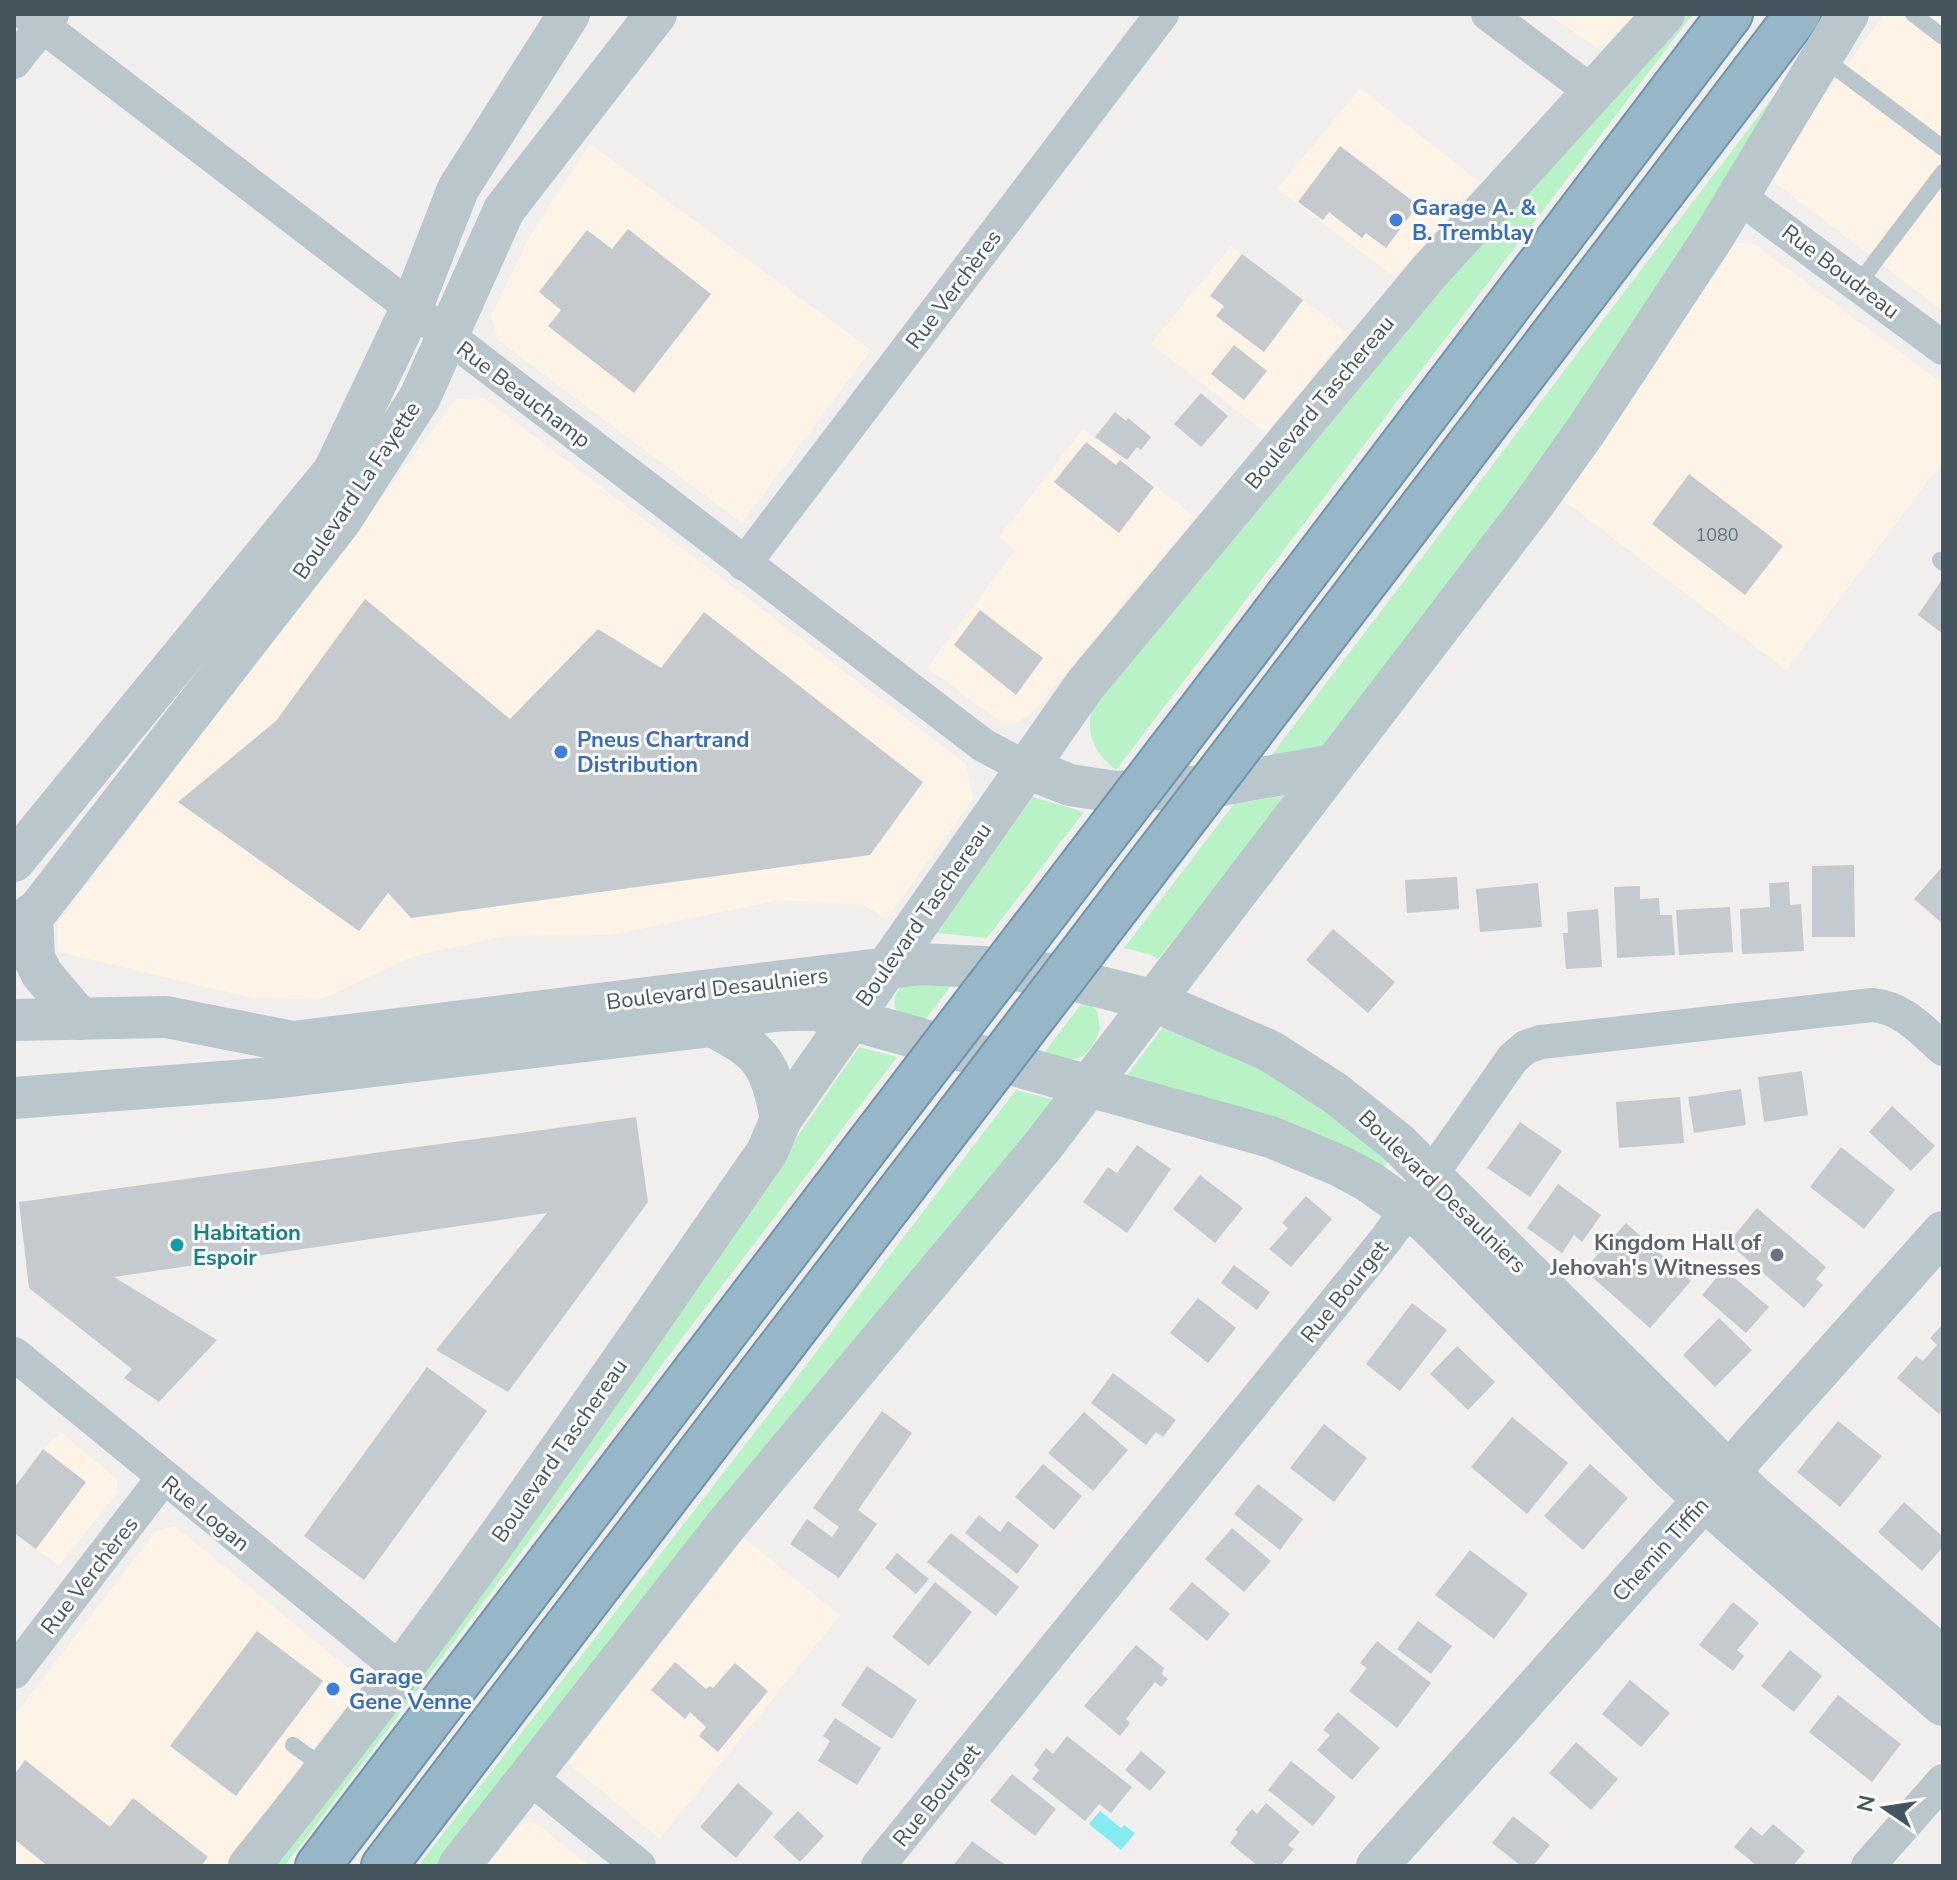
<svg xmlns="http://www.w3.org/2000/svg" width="1957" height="1880" viewBox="0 0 1957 1880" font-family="'Nunito Sans',sans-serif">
<rect width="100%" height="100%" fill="#f1eeee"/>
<g fill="#fdf3e6">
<path d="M1547 14H1634L1606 44 1596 47Z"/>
<path d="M1885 14H1943V311L1774 182 1775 171 1821 99Z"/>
<path d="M1360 88 1480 182 1395 277 1277 189Z"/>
<path d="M590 144 871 350 742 523 498 340 491 315 532 232Z"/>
<path d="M1731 243 1754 244 1943 384V461L1786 670 1563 500 1639 389Z"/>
<path d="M1231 246 1348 333 1266 433 1151 344Z"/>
<path d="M484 398 966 764 973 799 886 920 864 905 779 900 611 935 507 936 414 956 322 999 253 998 58 952V923L456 399Z"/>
<path d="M1083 429 1195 517 1036 709 1019 722H1001L927 668 1015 550 999 537Z"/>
<path d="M61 1432 117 1479V1493L59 1566 14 1533V1488L43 1449Z"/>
<path d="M175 1526 355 1674 357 1691 224 1866H14V1716L156 1531Z"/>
<path d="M744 1538 840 1615 660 1839 568 1763Z"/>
<path d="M530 1821 539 1825 589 1866H486L518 1826Z"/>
</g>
<g fill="#b9f2c6">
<path d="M1688 14H1693L1116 770C1092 751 1085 732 1093 703 1286 469 1479 234 1688 14Z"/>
<path d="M1795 68 1689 241 1563 433 1321 748 1266 762Z"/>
<path d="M1030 796 1084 812 987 938 937 933Z"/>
<path d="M1282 796 1287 799 1158 959 1149 954 1124 948 1234 804Z"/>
<path d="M906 983H953L921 1025 896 1010C892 999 896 990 906 983Z"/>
<path d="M1085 999 1097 1011 1100 1029C1088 1063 1072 1063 1041 1057Z"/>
<path d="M1167 1022 1276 1073 1389 1160 1383 1168 1124 1079Z"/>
<path d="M859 1047 897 1057 676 1346 307 1837 284 1866H272L644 1360Z"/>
<path d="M1016 1090 1054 1100 438 1866H418L752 1436Z"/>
</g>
<path fill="#83ecf1" d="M1100 1811 1121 1828 1124 1825 1135 1833 1121 1850 1089 1824Z"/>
<g fill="#c5cace">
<path d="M1340 146 1418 205 1386 248 1366 233 1362 238 1329 212 1323 220 1298 202Z"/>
<path d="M628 229 711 294 634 393 548 326 561 310 539 292 587 230 612 249Z"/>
<path d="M1242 254 1303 300 1264 352 1216 316 1224 306 1210 296Z"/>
<path d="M1234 345 1267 371 1244 400 1211 374Z"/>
<path d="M1201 393 1228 416 1201 447 1174 424Z"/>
<path d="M1115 412 1126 421 1128 418 1151 437 1141 450 1137 447 1127 460 1095 437Z"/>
<path d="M1086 442 1116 465 1120 460 1154 487 1119 533 1054 482Z"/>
<path d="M1689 474 1783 546 1745 595 1652 524Z"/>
<path d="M1943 578V634L1918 615Z"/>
<path d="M365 599 510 719 598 629 661 668 704 612 923 782 870 855 411 918 388 893 359 931 178 802 276 721Z"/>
<path d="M980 610 1043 658 1016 695 954 645Z"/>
<path d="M1854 865 1855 937H1812V866Z"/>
<path d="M1943 866V924L1914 899Z"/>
<path d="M1457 877 1459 909 1407 913 1405 880Z"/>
<path d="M1789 882 1790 905 1801 904 1804 951 1742 954 1740 909 1770 907 1769 883Z"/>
<path d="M1538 883 1542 927 1480 932 1476 889Z"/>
<path d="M1640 886V899L1659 898 1660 915H1672L1675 955 1617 958 1614 887Z"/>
<path d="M1730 907 1733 952 1679 955 1676 910Z"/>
<path d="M1598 909 1602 967 1566 969 1563 933H1568L1567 912Z"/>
<path d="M1333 929 1395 982 1368 1013 1306 960Z"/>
<path d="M1802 1071 1808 1115 1764 1122 1758 1077Z"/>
<path d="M1741 1089 1746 1125 1694 1133 1688 1097Z"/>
<path d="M1680 1097 1684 1143 1619 1148 1616 1102Z"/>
<path d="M1892 1106 1935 1146 1911 1171 1869 1132Z"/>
<path d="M636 1117 648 1202 508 1392 436 1350 547 1213 114 1277 217 1340 159 1402 124 1378 132 1369 29 1288 19 1202Z"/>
<path d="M1520 1122 1562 1151 1530 1197 1487 1168Z"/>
<path d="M1137 1145 1171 1169 1127 1233 1083 1202 1108 1167 1117 1173Z"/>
<path d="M1841 1147 1895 1190 1864 1229 1810 1187Z"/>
<path d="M1200 1175 1243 1208 1215 1243 1173 1209Z"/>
<path d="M1558 1184 1601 1215 1582 1242 1574 1235 1562 1253 1527 1228Z"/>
<path d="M1306 1196 1332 1219 1291 1267 1269 1249 1288 1228 1282 1223Z"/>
<path d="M1757 1208 1826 1267 1816 1279 1823 1285 1804 1308 1728 1243Z"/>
<path d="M1626 1223 1691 1281 1650 1328 1584 1270Z"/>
<path d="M1234 1265 1270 1292 1257 1310 1221 1283Z"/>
<path d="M1724 1269 1769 1307 1746 1333 1702 1295Z"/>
<path d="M1198 1298 1236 1328 1208 1363 1170 1333Z"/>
<path d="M1412 1303 1447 1330 1400 1391 1366 1364Z"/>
<path d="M1719 1318 1752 1350 1715 1387 1683 1355Z"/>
<path d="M1943 1324V1409L1939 1414 1897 1378 1916 1356 1923 1361 1937 1345 1930 1338Z"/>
<path d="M1457 1346 1495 1382 1468 1410 1430 1374Z"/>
<path d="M427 1367 487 1411 364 1580 304 1536Z"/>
<path d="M1113 1373 1176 1420 1163 1437 1156 1432 1146 1445 1091 1403Z"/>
<path d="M882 1411 912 1433 858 1510 877 1524 839 1578 790 1544 807 1519 832 1537 839 1527 813 1508Z"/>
<path d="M1084 1412 1128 1450 1093 1491 1048 1453Z"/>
<path d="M1512 1417 1568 1463 1527 1514 1471 1467Z"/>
<path d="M1838 1421 1882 1456 1840 1507 1797 1472Z"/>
<path d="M1324 1424 1367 1458 1334 1502 1290 1468Z"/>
<path d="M43 1449 86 1482 36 1549 14 1533V1488Z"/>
<path d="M1043 1464 1082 1496 1054 1530 1015 1497Z"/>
<path d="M1590 1464 1628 1498 1583 1550 1544 1516Z"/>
<path d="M1258 1484 1303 1519 1280 1550 1234 1514Z"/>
<path d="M1904 1502 1943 1537V1547L1922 1571 1878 1532Z"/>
<path d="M979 1515 1000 1532 1008 1521 1039 1545 1017 1574 965 1533Z"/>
<path d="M1232 1528 1271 1561 1244 1592 1205 1559Z"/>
<path d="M951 1533 1019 1587 996 1616 927 1562Z"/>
<path d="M1470 1550 1528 1594 1494 1639 1435 1595Z"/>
<path d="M897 1553 929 1579 916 1594 885 1568Z"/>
<path d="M935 1582 972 1612 929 1666 892 1637Z"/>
<path d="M1192 1582 1230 1614 1207 1641 1169 1609Z"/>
<path d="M1733 1602 1759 1623 1737 1650 1744 1656 1733 1671 1699 1645Z"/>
<path d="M1418 1621 1452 1646 1431 1674 1397 1649Z"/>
<path d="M257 1631 323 1681 236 1796 170 1746Z"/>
<path d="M1377 1641 1431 1683 1397 1728 1349 1691 1367 1668 1360 1663Z"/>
<path d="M1136 1645 1164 1668 1162 1674 1168 1679 1161 1687 1155 1682 1126 1719 1130 1723 1120 1736 1084 1706Z"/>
<path d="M1790 1650 1822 1676 1794 1712 1761 1686Z"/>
<path d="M675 1662 706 1689 710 1686 713 1688 735 1663 768 1691 718 1752 699 1736 706 1727 690 1712 685 1719 651 1690Z"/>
<path d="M867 1666 917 1700 892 1739 841 1705Z"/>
<path d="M1630 1680 1670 1713 1641 1747 1602 1714Z"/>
<path d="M1838 1695 1901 1744 1872 1782 1809 1732Z"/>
<path d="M1338 1712 1380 1748 1352 1780 1317 1750 1330 1735 1323 1730Z"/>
<path d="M835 1718 881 1748 857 1785 818 1761 830 1741 823 1736Z"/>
<path d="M1067 1736 1132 1787 1111 1813 1099 1804 1085 1821 1032 1779 1039 1770 1034 1765 1046 1748 1053 1754Z"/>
<path d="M1576 1742 1618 1779 1591 1810 1549 1773Z"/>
<path d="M1141 1751 1166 1772 1150 1791 1125 1770Z"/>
<path d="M25 1760 110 1827 133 1798 208 1857 201 1866H48L14 1839V1775Z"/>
<path d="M1291 1761 1336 1797 1313 1826 1268 1790Z"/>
<path d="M1012 1774 1056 1809 1035 1836 990 1801Z"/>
<path d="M738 1783 773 1813 736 1858 700 1827Z"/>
<path d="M1266 1803 1300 1832 1288 1845 1294 1849 1280 1866 1276 1863 1273 1866H1258L1230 1843 1238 1832 1235 1830 1252 1809 1257 1814Z"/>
<path d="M798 1811 824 1836 800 1862 773 1837Z"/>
<path d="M1513 1816 1550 1845 1533 1866H1521L1492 1843Z"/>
<path d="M1773 1824 1805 1851 1793 1866H1757L1734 1847 1751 1827 1762 1836Z"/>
<path d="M972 1841 1004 1864 1003 1866H953Z"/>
</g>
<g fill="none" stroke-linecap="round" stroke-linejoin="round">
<g stroke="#6e95ac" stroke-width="48">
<g id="trunk">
<path d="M1275 613 1730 14"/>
<path d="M1317 645 1798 14"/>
<path d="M318 1866 890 1116"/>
<path d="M384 1866 933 1148"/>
</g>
</g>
<g stroke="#b9c6cc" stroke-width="16">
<path d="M1913 14 1943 37"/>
<path d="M1823 58 1943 148"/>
<path d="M1858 284 1943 172"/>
<path d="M1940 560 1943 563"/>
<path d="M293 1745 325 1768"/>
</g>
<g stroke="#b9c6cc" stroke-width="34">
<path d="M27 14 983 745 1024 767"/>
<path d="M1488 14 1592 92"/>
<path d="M14 62 52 14"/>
<path d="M1738 196 1943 348"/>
<path d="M744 564 1162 14"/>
<path d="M14 1354 401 1670"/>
<path d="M14 1672 163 1478"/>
<path d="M528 1776 639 1866"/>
<path d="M878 1866 1387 1238 1513 1058 1526 1047 1541 1042 1872 1005C1903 1008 1921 1029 1943 1049"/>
<path d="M1868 1866 1943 1781"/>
</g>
<g stroke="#b9c6cc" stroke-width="42">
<path d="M1024 767 1070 785 1116 792 1221 785 1334 765"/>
<path d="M14 861 334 471 412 307 458 189 569 14"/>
<path d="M32 914 34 958 42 974 80 1019"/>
<path d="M14 941 341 520 420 397 504 210 656 14"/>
<path d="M14 1020 166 1017 293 1042 921 964 982 967 1049 974 1152 1000 1270 1051 1335 1093 1398 1143 1751 1494 1943 1658"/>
<path d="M712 1026C763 1052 770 1063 781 1119"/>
<path d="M14 1098 273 1078 712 1026C749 1012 777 1009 817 1010L1271 1137 1340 1166 1368 1181 1426 1222 1672 1470 1728 1521 1943 1705"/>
<path d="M249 1866C435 1638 599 1393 767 1152L781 1119 1085 685 1429 272 1664 14"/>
<path d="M459 1866 723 1529 1042 1147 1533 505 1587 429 1714 236 1848 14"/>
<path d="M1377 1866 1943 1232"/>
</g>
<use href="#trunk" stroke="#97b6c8" stroke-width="44"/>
<g stroke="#6e95ac" stroke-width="48" stroke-linecap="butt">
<g id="trunk-bridge">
<path d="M890 1116 1275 613"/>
<path d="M933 1148 1317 645"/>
</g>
</g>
<use href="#trunk-bridge" stroke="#97b6c8" stroke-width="44"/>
</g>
<g fill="#3f7fe0" stroke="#fff" stroke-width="3">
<circle cx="1396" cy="220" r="8"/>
<circle cx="561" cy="752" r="8"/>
<circle cx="333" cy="1689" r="8"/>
</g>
<circle fill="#0f9aa8" stroke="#fff" stroke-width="3" cx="177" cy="1245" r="8"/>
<circle fill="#6b7280" stroke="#fff" stroke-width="3" cx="1777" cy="1255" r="8"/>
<g text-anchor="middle" stroke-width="6" stroke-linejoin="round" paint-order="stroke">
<g font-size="18" fill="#657279">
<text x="1717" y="541">1080</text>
</g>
<g font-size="22" font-weight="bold" fill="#366cbe" stroke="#fff" text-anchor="start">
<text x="1412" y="215">Garage A. &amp;<tspan x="1412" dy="25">B. Tremblay</tspan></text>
<text x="577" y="747">Pneus Chartrand<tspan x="577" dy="25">Distribution</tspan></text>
<text x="349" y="1684">Garage<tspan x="349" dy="25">Gene Venne</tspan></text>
</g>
<g font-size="22" fill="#45555d" stroke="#fff">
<text transform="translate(1841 271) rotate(37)" y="8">Rue Boudreau</text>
<text transform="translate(953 289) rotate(-53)" y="8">Rue Verchères</text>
<text transform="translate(524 394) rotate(37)" y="8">Rue Beauchamp</text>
<text transform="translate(1319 402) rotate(-50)" y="8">Boulevard Taschereau</text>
<text transform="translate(356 490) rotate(-56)" y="8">Boulevard La Fayette</text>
<text transform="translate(923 914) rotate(-55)" y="8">Boulevard Taschereau</text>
<text transform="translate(717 988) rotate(-7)" y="8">Boulevard Desaulniers</text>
<text transform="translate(1443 1191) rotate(44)" y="8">Boulevard Desaulniers</text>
<text transform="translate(1344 1291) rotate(-51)" y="8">Rue Bourget</text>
<text transform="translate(559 1450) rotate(-55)" y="8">Boulevard Taschereau</text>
<text transform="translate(206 1513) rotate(39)" y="8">Rue Logan</text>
<text transform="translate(1660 1549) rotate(-48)" y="8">Chemin Tiffin</text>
<text transform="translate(89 1575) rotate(-52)" y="8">Rue Verchères</text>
<text transform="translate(936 1795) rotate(-51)" y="8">Rue Bourget</text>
</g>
<g font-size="22" font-weight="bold" fill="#0d838f" stroke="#fff" text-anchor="start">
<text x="193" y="1240">Habitation<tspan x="193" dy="25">Espoir</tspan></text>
</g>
<g font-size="22" font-weight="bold" fill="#5b616d" stroke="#fff" text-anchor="end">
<text x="1761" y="1250">Kingdom Hall of<tspan x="1761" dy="25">Jehovah's Witnesses</tspan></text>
</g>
</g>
<rect width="1957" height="1880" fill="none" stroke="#45555d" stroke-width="32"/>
<g transform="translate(1885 1808) rotate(283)" stroke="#ffffff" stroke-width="6" paint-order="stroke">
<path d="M0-6L14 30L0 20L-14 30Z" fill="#45555d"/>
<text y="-12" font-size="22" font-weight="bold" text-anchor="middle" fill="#45555d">N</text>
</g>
</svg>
